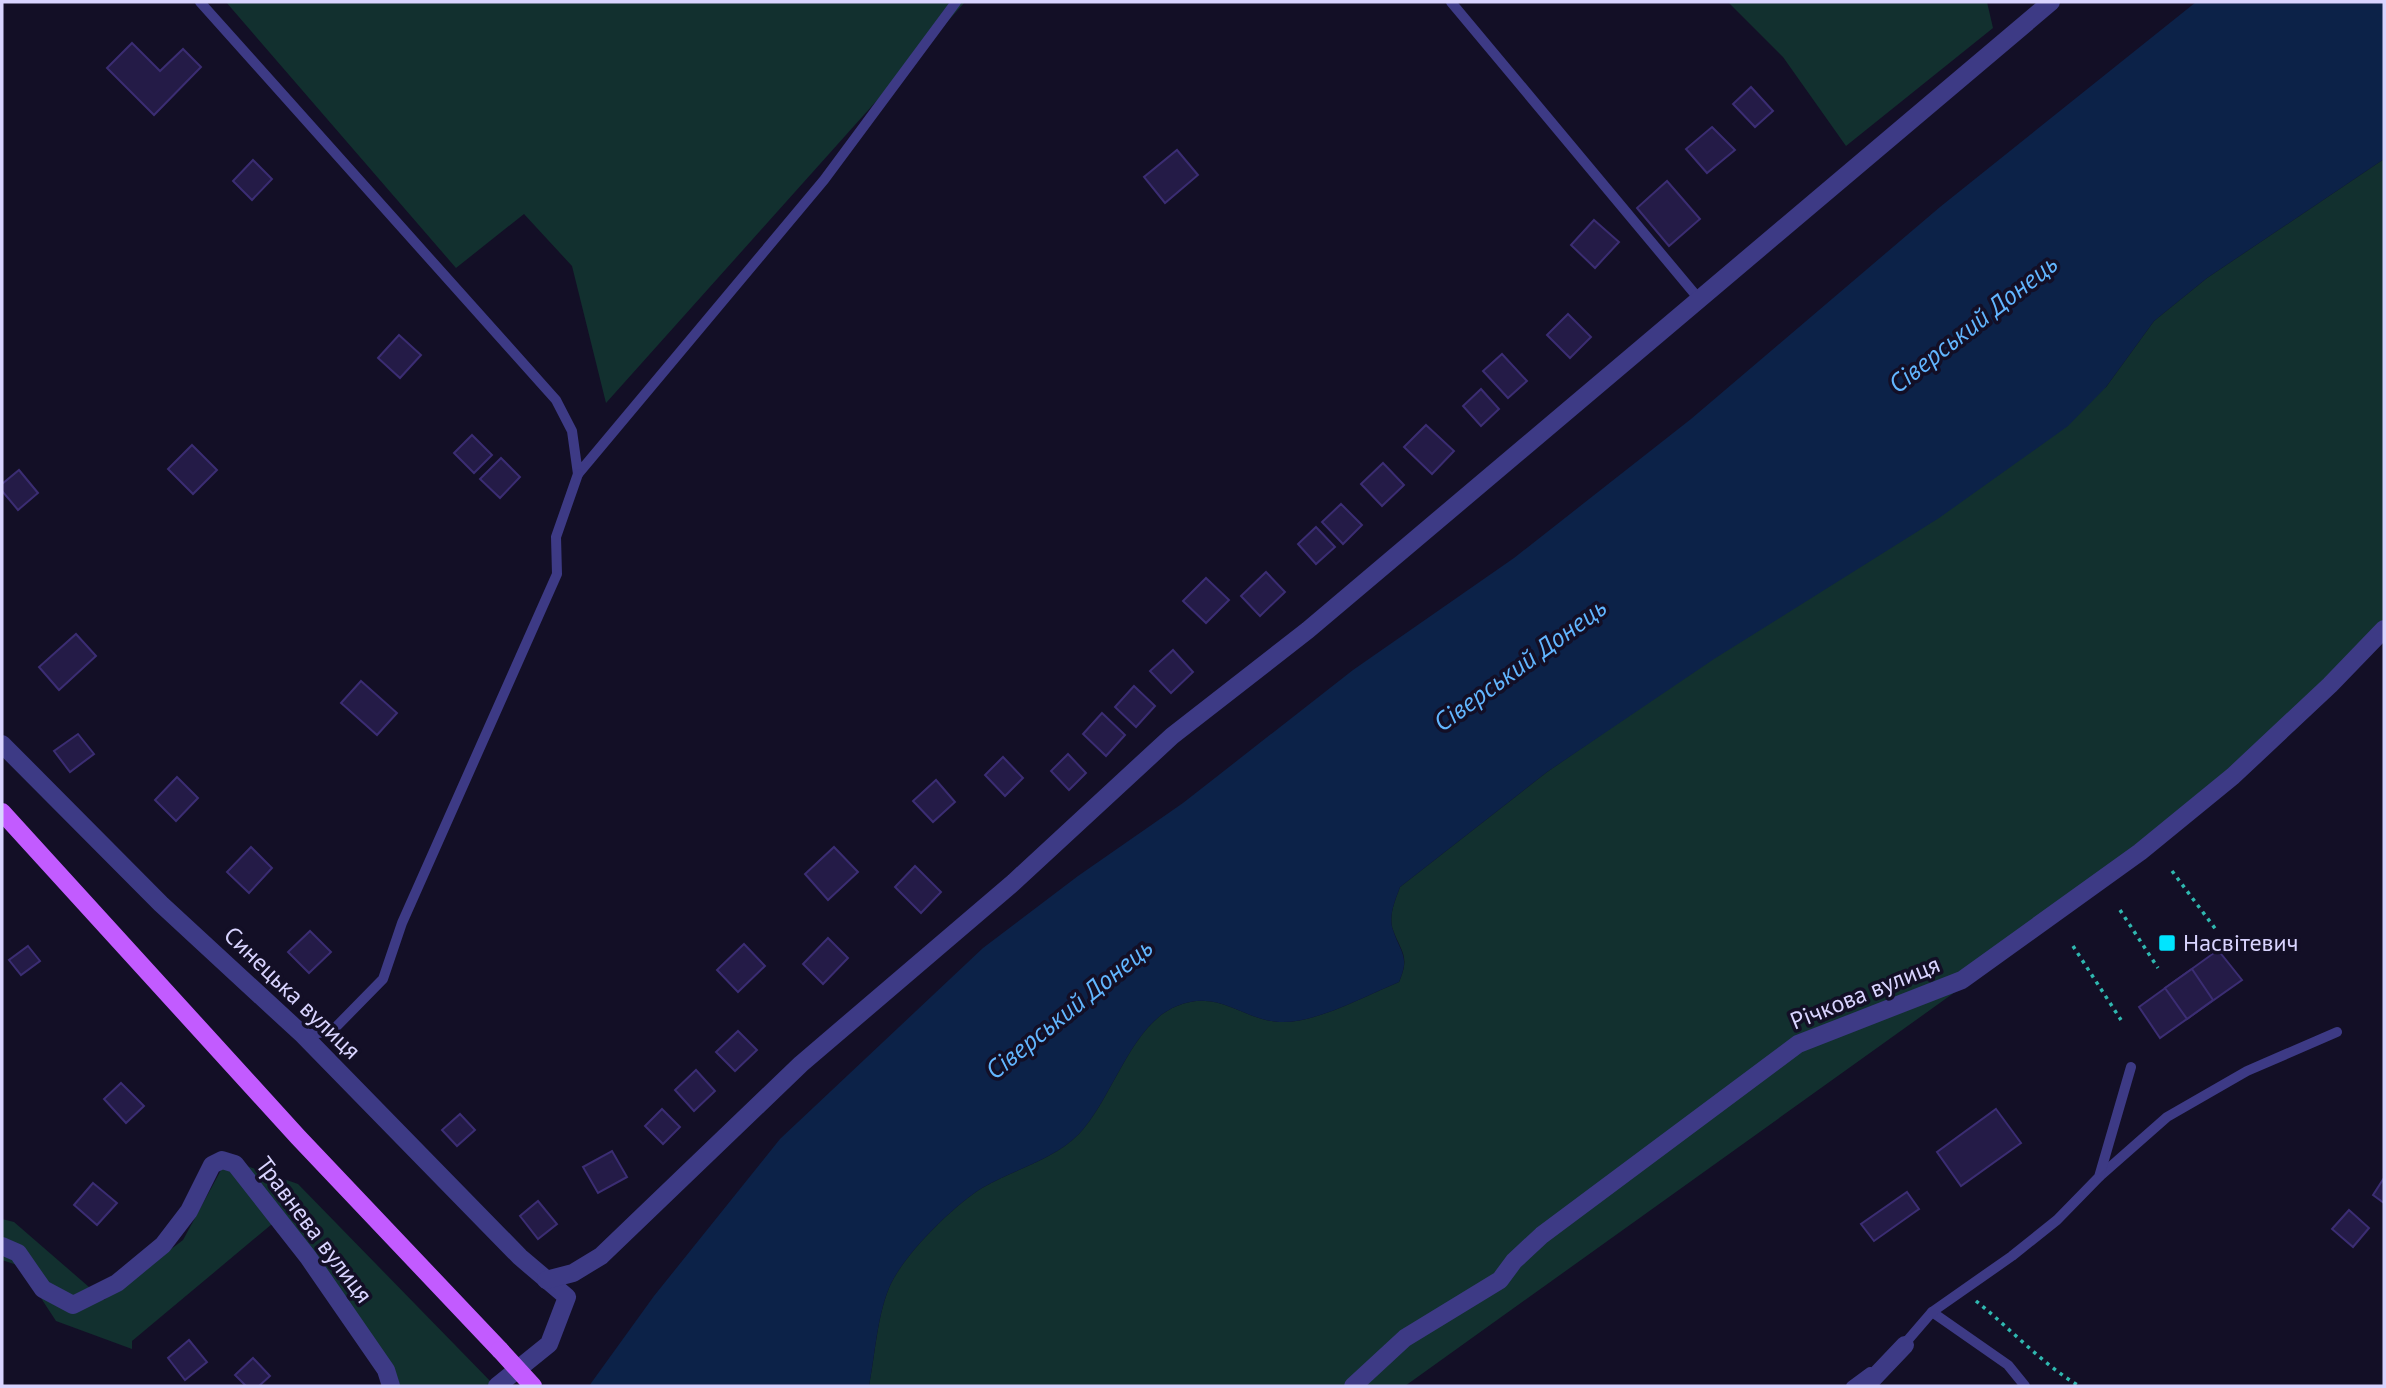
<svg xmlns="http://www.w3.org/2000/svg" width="2386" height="1388" viewBox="0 0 2386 1388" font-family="'PT Sans',sans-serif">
<rect width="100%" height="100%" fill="#130f26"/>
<g fill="#12302f">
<path d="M226 2H965L606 403 572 266 524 214 456 268Z"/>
<path d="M1728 2H1987L1993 28 1846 146 1783 57Z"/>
<path d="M2384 159V640L2078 904 1405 1386H869C875 1355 877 1317 889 1288 902 1256 953 1206 982 1188 1014 1169 1052 1161 1079 1134 1113 1098 1131 1024 1177 1006 1219 989 1240 1019 1279 1022 1315 1024 1365 996 1399 982 1410 956 1402 954 1393 930 1388 916 1395 901 1400 887L1547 772 2106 387 2154 321 2207 278Z"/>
<path d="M227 1159 298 1184 495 1386H395L381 1352 272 1224 132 1341V1349L56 1321 20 1266 2 1260V1219L14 1222 104 1300 183 1240Z"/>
</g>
<path fill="#0c2248" d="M2196 2H2384V159L2207 278 2154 321 2106 387 2068 426 1939 518 1714 659 1547 772 1400 887C1395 901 1388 916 1393 930 1401 954 1410 956 1399 982 1365 996 1315 1024 1279 1022 1240 1019 1219 989 1177 1006 1131 1024 1113 1098 1079 1134 1052 1161 1014 1169 982 1188 953 1206 902 1256 889 1288 877 1317 875 1355 869 1386H589L654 1296 780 1139 983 948 1078 876 1183 803 1353 670 1514 558 1691 419 1940 207Z"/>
<g fill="#241b47" stroke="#3b2d73" stroke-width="2">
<path d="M132 43 160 71 183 49 201 67 154 115 107 68Z"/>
<path d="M1751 87 1773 111 1755 127 1733 104Z"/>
<path d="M1712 127 1735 150 1707 173 1686 149Z"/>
<path d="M1177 150 1198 175 1165 203 1144 177Z"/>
<path d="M253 160 272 179 252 200 233 181Z"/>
<path d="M1667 181 1700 219 1669 246 1637 208Z"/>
<path d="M1594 220 1619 242 1595 268 1571 245Z"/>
<path d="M1568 314 1591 337 1570 358 1547 335Z"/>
<path d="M399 335 421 355 400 378 378 358Z"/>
<path d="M1502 354 1527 381 1508 398 1483 371Z"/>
<path d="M1481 389 1499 409 1481 426 1463 406Z"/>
<path d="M1426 425 1454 451 1432 474 1404 447Z"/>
<path d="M472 435 492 455 474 473 454 453Z"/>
<path d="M192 445 217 470 193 494 168 469Z"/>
<path d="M501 458 520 477 500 498 480 479Z"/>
<path d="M1383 463 1404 485 1382 506 1361 484Z"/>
<path d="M19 470 38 493 18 510 2 491V484Z"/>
<path d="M1341 504 1362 525 1343 544 1322 522Z"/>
<path d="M1316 527 1335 547 1316 564 1298 544Z"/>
<path d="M1266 572 1285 592 1260 616 1241 596Z"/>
<path d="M1206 578 1229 600 1206 623 1183 601Z"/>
<path d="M76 634 96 656 59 690 39 667Z"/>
<path d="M1173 650 1193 672 1171 693 1150 671Z"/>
<path d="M361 681 397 713 377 735 341 703Z"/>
<path d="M1134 686 1155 706 1136 727 1115 707Z"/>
<path d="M1102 713 1125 735 1106 756 1083 734Z"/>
<path d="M78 734 94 754 70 772 54 751Z"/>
<path d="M1068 754 1086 773 1069 790 1051 771Z"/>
<path d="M1003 757 1023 778 1005 796 985 775Z"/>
<path d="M177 777 198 798 176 821 155 800Z"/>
<path d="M936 780 955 802 933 822 913 801Z"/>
<path d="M251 847 272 868 249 893 227 872Z"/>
<path d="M834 847 858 872 828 900 805 874Z"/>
<path d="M915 866 941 892 921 913 895 887Z"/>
<path d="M310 931 331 952 309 973 288 952Z"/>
<path d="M828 938 848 958 823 984 803 964Z"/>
<path d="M744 944 765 966 738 992 717 970Z"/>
<path d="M28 946 40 961 21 975 9 960Z"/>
<path d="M2218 950 2242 980 2160 1038 2139 1007Z"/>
<path d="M2192 969 2213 1000 2187 1019 2165 988Z"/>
<path d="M738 1031 757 1050 735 1071 716 1052Z"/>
<path d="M696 1070 715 1091 694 1111 675 1090Z"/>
<path d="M121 1083 144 1106 126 1123 104 1099Z"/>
<path d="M662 1109 680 1127 663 1144 645 1126Z"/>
<path d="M1996 1109 2021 1143 1961 1186 1937 1152Z"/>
<path d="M460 1114 475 1130 457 1146 442 1130Z"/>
<path d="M612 1151 627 1177 598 1193 583 1167Z"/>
<path d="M2384 1178V1203L2373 1195Z"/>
<path d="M93 1183 117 1203 97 1225 74 1205Z"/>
<path d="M1907 1192 1919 1209 1874 1241 1861 1224Z"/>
<path d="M538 1201 557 1224 538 1239 520 1216Z"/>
<path d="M2349 1210 2369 1228 2353 1247 2332 1229Z"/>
<path d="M189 1340 207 1362 185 1380 168 1358Z"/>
<path d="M253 1358 270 1376 259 1386H246L235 1375Z"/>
</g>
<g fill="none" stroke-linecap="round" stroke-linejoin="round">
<g stroke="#2fb8b0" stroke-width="3.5" stroke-dasharray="3.5 5" stroke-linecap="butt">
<path d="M2172 871 2217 931"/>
<path d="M2120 910 2158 968"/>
<path d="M2073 946 2121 1020"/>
<path d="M1976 1301C2011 1329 2041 1363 2079 1386"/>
</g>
<g stroke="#3d3a85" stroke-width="10">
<path d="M200 2 556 400 572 431 578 474 824 180 956 2"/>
<path d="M1451 2 1699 299"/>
<path d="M304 1035 332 1031 383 979 402 923 557 574 556 537 578 474"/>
<path d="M2100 1176 2167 1117 2247 1071 2337 1032"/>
<path d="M1932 1312 2008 1365 2025 1386"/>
<path d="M1901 1348 1932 1312 2012 1256 2057 1220 2099 1177 2131 1067"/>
<path d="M1851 1386 1870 1372"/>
</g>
<g stroke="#3d3a85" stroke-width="18">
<path d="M2 744 161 904 303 1035 520 1257 567 1297 549 1344 497 1386"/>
<path d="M2 1246 18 1253 43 1289 73 1305 117 1283 163 1245 189 1211 212 1165 222 1160 235 1164 308 1257 386 1370 391 1386"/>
<path d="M546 1280 573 1273 601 1256 801 1064 1014 882 1172 736 1308 630 2051 2"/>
<path d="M1353 1386 1405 1338 1500 1280 1514 1261 1542 1235 1798 1044 1962 980 2140 852 2233 776 2330 685 2384 629"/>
<path d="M1866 1386 1905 1345"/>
</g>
<path stroke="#c25bff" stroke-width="18" d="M2 812 298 1137 500 1350"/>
<path stroke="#c25bff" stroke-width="18" d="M500 1350 533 1386"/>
</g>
<rect fill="#00e5ff" stroke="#130f26" stroke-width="2.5" x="2158" y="934" width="18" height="18" rx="3.5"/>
<g text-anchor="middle" stroke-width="7" stroke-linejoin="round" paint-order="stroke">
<g font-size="24" fill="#d9d4ff" stroke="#130f26" text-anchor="start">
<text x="2183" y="951">Насвітевич</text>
</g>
<g font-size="24" fill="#d9d4ff" stroke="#130f26">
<text transform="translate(292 993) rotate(44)" y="8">Синецька вулиця</text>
<text transform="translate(1865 993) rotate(-22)" y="8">Річкова вулиця</text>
<text transform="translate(314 1230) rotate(53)" y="8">Травнева вулиця</text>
</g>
<g font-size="26" font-style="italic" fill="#62b6ff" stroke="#130f26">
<text transform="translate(1973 324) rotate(-38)" y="9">Сіверський Донець</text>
<text transform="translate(1520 665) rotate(-36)" y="9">Сіверський Донець</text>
<text transform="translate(1069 1009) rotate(-39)" y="9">Сіверський Донець</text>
</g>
</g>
<rect width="2386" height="1388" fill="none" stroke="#d9d4ff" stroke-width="7"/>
</svg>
